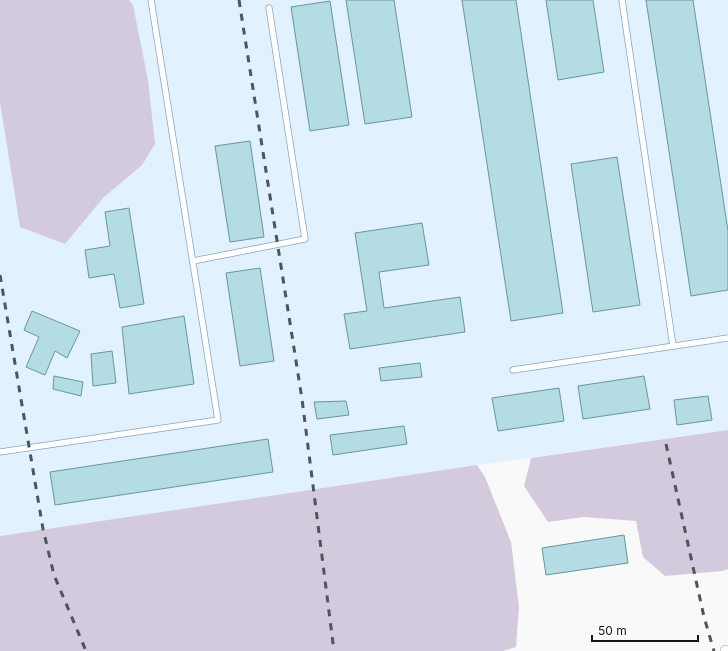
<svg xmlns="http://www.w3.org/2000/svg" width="728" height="651" viewBox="0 0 728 651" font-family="Inter,sans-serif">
<rect width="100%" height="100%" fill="#f9f9f9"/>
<path fill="#e2f1fe" d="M0 0H728V430L477 465 0 536Z"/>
<g fill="#d3cade">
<path d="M0 0H129L133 5 148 80 155 144 142 165 103 198 65 244 20 227 0 102Z"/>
<path d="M728 430V569L722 571 665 576 643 557 636 521 584 517 548 522 524 486 531 458Z"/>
<path d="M477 465 485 477 511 542 519 607 516 647 503 651H0V536Z"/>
</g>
<g fill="#b3dce4" stroke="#6a959d">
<path d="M346 0H394L412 117 365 124Z"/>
<path d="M462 0H516L563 313 511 321Z"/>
<path d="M546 0H593L604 72 558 80Z"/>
<path d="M646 0H693L728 231V290L691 296Z"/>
<path d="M330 1 349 125 310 131 291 7Z"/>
<path d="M250 141 264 237 230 242 215 146Z"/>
<path d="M617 157 640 305 593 312 571 164Z"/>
<path d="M129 208 144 304 120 308 114 274 89 278 85 250 110 246 105 212Z"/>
<path d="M422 223 429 265 379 272 384 308 460 297 465 332 350 349 344 314 367 311 355 233Z"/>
<path d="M260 268 274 361 240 366 226 273Z"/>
<path d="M32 311 80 331 67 358 55 351 45 375 26 367 39 337 24 330Z"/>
<path d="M184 316 194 384 129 394 122 327Z"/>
<path d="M112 351 116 383 93 386 91 354Z"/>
<path d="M420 363 422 377 381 381 379 368Z"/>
<path d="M54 376 83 382 81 396 53 389Z"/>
<path d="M644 376 650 409 583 419 578 386Z"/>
<path d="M559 388 564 421 498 431 492 398Z"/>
<path d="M708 396 712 420 677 425 674 400Z"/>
<path d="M346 401 349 415 317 419 314 402Z"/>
<path d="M404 426 407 444 333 455 330 435Z"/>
<path d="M268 439 273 472 55 505 50 472Z"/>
<path d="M624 535 628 563 546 575 542 548Z"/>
</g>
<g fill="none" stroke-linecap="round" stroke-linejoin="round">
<g stroke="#87a5bd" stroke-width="7">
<g id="lane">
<path d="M622 0 673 346"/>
<path d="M193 261 305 239 269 8"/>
<path d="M513 370 728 338"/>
<path d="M0 452 218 420 151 0"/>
</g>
</g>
<g stroke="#87a5bd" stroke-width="12">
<path id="street" d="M726 651H728"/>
</g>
<use href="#lane" stroke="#fff" stroke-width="5.5"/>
<use href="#street" stroke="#fff" stroke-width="11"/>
<g stroke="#4d565c" stroke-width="3" stroke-dasharray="7 7" stroke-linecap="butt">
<path d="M239 0 302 399 334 651"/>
<path d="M0 275 43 529 54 575 86 651"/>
<path d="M666 444 704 617 714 651"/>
</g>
</g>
<path d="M592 635v6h106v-6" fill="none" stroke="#0e1922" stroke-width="2"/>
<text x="598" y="635" font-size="12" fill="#0e1922" stroke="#ffffff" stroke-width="3" paint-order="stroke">50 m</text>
</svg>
